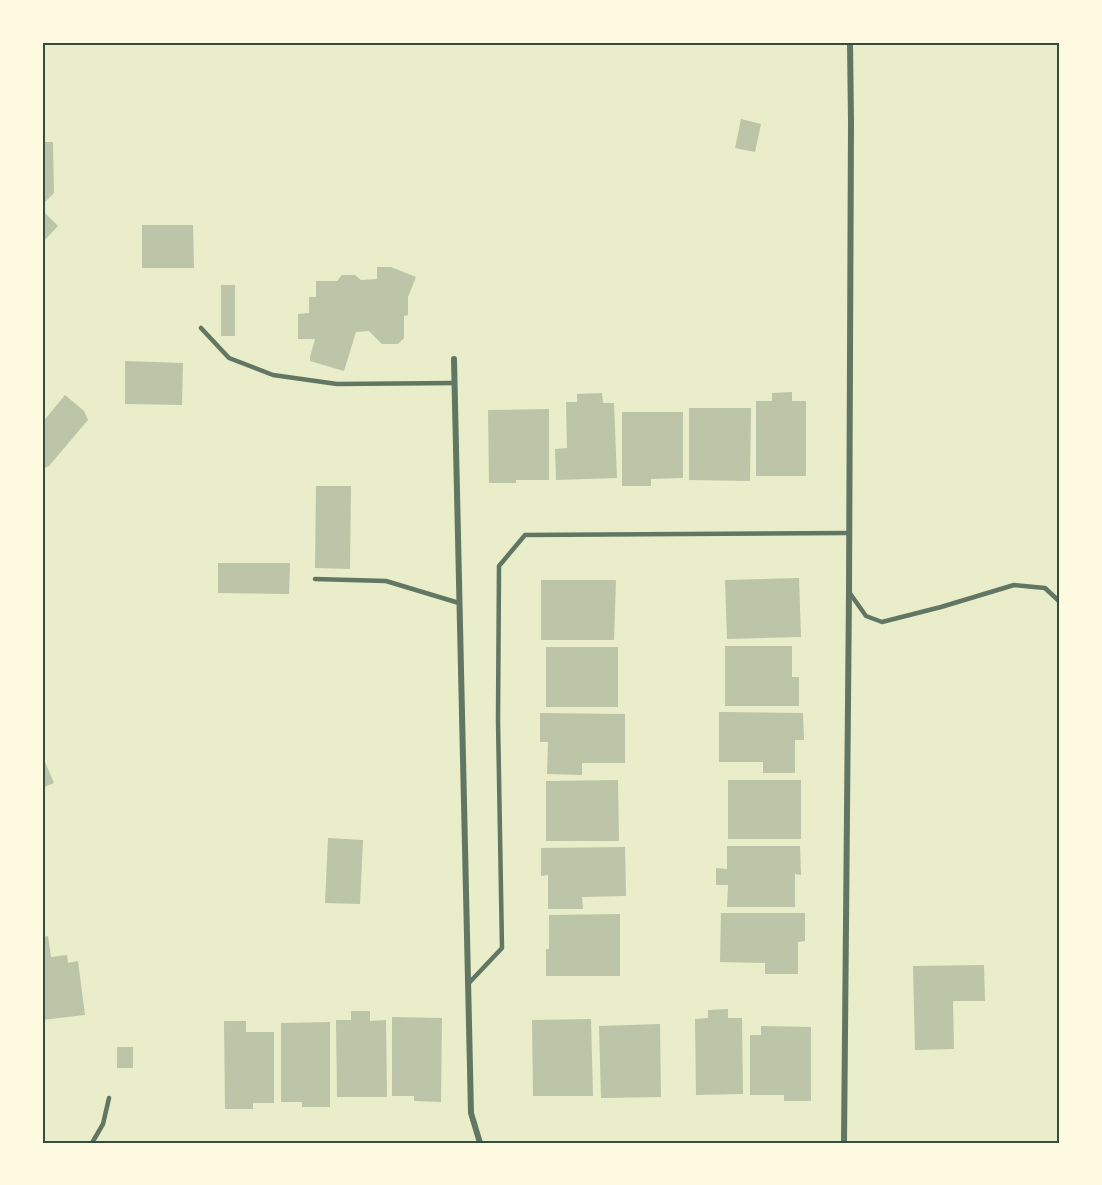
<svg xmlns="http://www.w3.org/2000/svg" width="1102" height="1185" viewBox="0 0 1102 1185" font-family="'Open Sans',sans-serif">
<rect width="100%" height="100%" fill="#e9edc9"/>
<g fill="#bcc5a7">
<path d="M741 119 761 124 755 152 735 148Z"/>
<path d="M42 142H53L54 193 42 205Z"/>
<path d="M42 210 58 226 42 243Z"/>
<path d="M142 225H193L194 268H142Z"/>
<path d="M377 267H391L416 277 408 297V315L404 316V338L398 344H382L369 331 356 332 344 371 310 361V357L315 339H298V314L309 313V297H316V281H337L342 275H355L361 280 377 279Z"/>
<rect x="221" y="285" width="14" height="51"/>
<path d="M125 361 183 363 182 405 125 404Z"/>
<path d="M792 392V401H806V476H756V401H772V393Z"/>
<path d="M602 393 603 403H614L617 478 556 480 555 449 567 448 566 402H577V394Z"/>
<path d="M65 395 84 411 88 420 49 466 42 469V423Z"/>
<path d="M689 408H751L750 481 689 480Z"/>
<path d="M549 409V480H516V483H489L488 410Z"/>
<path d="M622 412H683V478L651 479V486H622Z"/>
<path d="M316 486H351L350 569 315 568Z"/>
<path d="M218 563H290L289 594 218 593Z"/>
<path d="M799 578 801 637 727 639 725 580Z"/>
<path d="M541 580H616L614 640H541Z"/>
<path d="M725 646H792V677H799V706H725Z"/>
<rect x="546" y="647" width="72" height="60"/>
<path d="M719 712 803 713 804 740H795V773H763V762H719Z"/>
<path d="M540 713 625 714V763H582V775L547 774 548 742H540Z"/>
<path d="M42 755 54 783 42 788Z"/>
<path d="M618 780 619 841H546V781Z"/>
<rect x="728" y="780" width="73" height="59"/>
<path d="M328 838 363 840 360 904 325 903Z"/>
<path d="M727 846H800L801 875 795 874V907H727L728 885H716V868L727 869Z"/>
<path d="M625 847 626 896 582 897 583 909H548V875L541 876V848Z"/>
<path d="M721 913H805V941L798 942V974H765V963L720 962Z"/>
<path d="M620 914V976H546V949H549V915Z"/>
<path d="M48 936 51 957 67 955 68 963 78 961 85 1015 42 1020V937Z"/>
<path d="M984 965 985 1001H953L954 1049 915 1050 913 966Z"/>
<path d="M728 1009V1018H742L743 1094 696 1095 695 1019 708 1018V1010Z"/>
<path d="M351 1011H370V1021L386 1020 387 1097H337L336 1020H351Z"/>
<path d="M392 1017 442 1018 441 1102 414 1101V1096H392Z"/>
<path d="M591 1019 593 1096H533L532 1020Z"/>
<path d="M224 1021H246V1032H274V1103H253V1109H225Z"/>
<path d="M330 1022V1107H302V1102H281V1023Z"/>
<path d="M660 1024 661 1097 601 1098 599 1026Z"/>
<path d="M761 1026 811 1027V1101H784V1095H750V1035H761Z"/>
<rect x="117" y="1047" width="16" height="21"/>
</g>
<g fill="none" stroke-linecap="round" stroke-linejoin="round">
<g stroke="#617663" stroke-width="4.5">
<path d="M201 328 229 358 273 375 337 384 454 383"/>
<path d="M315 579 386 581 459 603"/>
<path d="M849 592 866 616 882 622 941 607 1014 585 1045 588 1060 602"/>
<path d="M468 984 502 948 498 720 499 566 525 535 848 533"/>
<path d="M92 1143 103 1124 109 1098"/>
</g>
<g stroke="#617663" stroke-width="6">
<path d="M454 359 471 1113 480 1143"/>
<path d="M844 1143 849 592 851 122 850 42"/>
</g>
</g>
<rect width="1102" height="1185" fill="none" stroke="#fefae0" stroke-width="87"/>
<rect x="44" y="44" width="1014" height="1098" fill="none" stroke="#344e41" stroke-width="2"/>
</svg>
